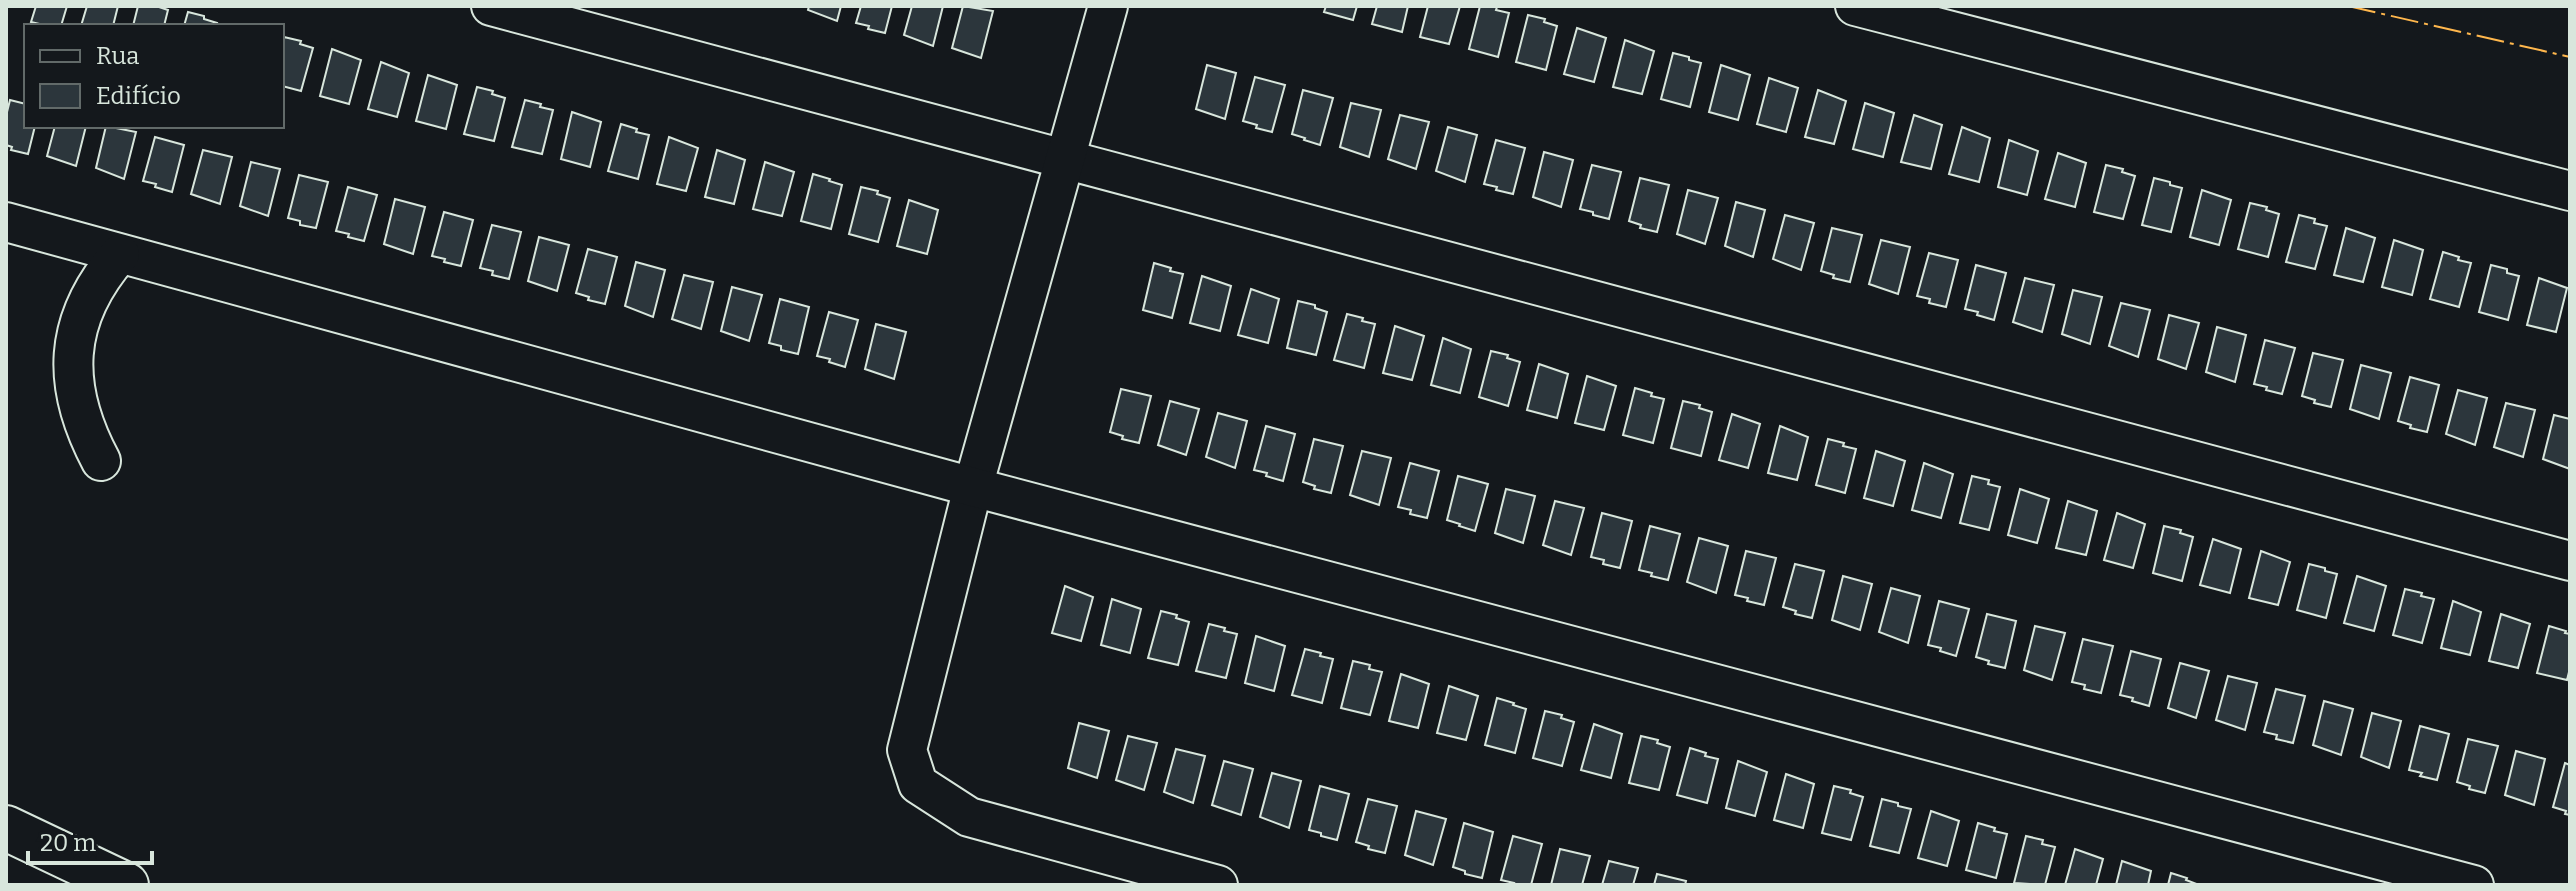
<svg xmlns="http://www.w3.org/2000/svg" width="2576" height="891" viewBox="0 0 2576 891" font-family="Bitter,serif">
<rect width="100%" height="100%" fill="#14181c"/>
<g fill="#2c363c" stroke="#d8e6dc" stroke-width="2">
<path d="M36 6H67L61 26H48L31 22Z"/>
<path d="M87 6H118L113 26H81Z"/>
<path d="M138 6H156L168 10 164 26H133Z"/>
<path d="M809 6H841L837 21 808 10Z"/>
<path d="M861 6H892L885 33 868 29 869 26 856 23Z"/>
<path d="M912 6H943L933 46 904 35Z"/>
<path d="M963 6 993 11 981 58 952 48Z"/>
<path d="M1326 6H1357L1353 20 1324 12Z"/>
<path d="M1377 6H1408L1402 32 1372 24Z"/>
<path d="M1428 6H1460L1449 44 1420 37Z"/>
<path d="M1480 6H1494L1497 7 1496 10 1509 13 1498 57 1469 49Z"/>
<path d="M188 12 204 16V19L217 23 216 26H184Z"/>
<path d="M1528 15 1545 19 1544 22 1557 26 1546 70 1516 62Z"/>
<path d="M1577 28 1606 38 1594 82 1564 74Z"/>
<path d="M284 37 301 41 300 44 313 48 301 91 282 86Z"/>
<path d="M1625 40 1654 51 1642 94 1613 87Z"/>
<path d="M332 49 361 60 349 104 320 96Z"/>
<path d="M1673 53 1689 57V60L1701 63 1690 107 1661 99Z"/>
<path d="M381 62 409 73 397 117 368 109Z"/>
<path d="M1207 65 1236 73 1225 119 1196 109Z"/>
<path d="M1721 65 1750 75 1738 120 1709 112Z"/>
<path d="M428 75 457 85 446 129 416 121Z"/>
<path d="M1255 77 1285 85 1272 132 1256 128 1257 125 1243 121Z"/>
<path d="M1769 78 1798 88 1786 132 1757 124Z"/>
<path d="M477 87 493 91 492 94 505 98 494 141 464 134Z"/>
<path d="M1303 90 1333 98 1320 145 1304 140 1305 138 1292 134Z"/>
<path d="M1818 90 1846 101 1834 144 1805 137Z"/>
<path d="M10 100 26 104V126H35L28 154 11 150 12 147 6 145V116Z"/>
<path d="M525 100 541 104 540 107 553 110 542 154 512 147Z"/>
<path d="M1351 103 1381 110 1369 157 1340 147Z"/>
<path d="M1865 103 1894 113 1883 157 1853 149Z"/>
<path d="M572 112 601 122 590 167 561 159Z"/>
<path d="M1400 115 1429 122 1416 169 1388 159Z"/>
<path d="M1914 115 1942 125 1931 169 1901 162Z"/>
<path d="M621 124 637 129 636 132 649 135 638 179 608 171Z"/>
<path d="M55 126H86L76 166 47 156Z"/>
<path d="M106 126 136 132 124 179 96 168Z"/>
<path d="M1448 127 1477 135 1465 182 1436 171Z"/>
<path d="M1962 127 1990 138 1979 182 1949 174Z"/>
<path d="M155 137 184 145 172 192 155 187 156 184 143 181Z"/>
<path d="M669 137 698 148 686 191 657 184Z"/>
<path d="M1496 140 1525 148 1513 194 1496 190 1497 187 1484 184Z"/>
<path d="M2009 140 2038 151 2027 195 1998 187Z"/>
<path d="M203 150 232 157 220 204 191 194Z"/>
<path d="M717 150 745 160 734 204 705 197Z"/>
<path d="M1544 152 1573 160 1561 207 1533 197Z"/>
<path d="M2058 153 2086 163 2075 207 2045 199Z"/>
<path d="M251 162 280 169 268 216 240 206Z"/>
<path d="M765 162 794 172 782 216 753 209Z"/>
<path d="M1592 165 1621 172 1609 219 1593 215V212L1580 209Z"/>
<path d="M2106 165 2123 169 2122 172 2135 176 2123 219 2094 212Z"/>
<path d="M813 174 830 179 829 181 842 185 831 229 801 221Z"/>
<path d="M299 175 328 182 316 228 300 225V221L288 218Z"/>
<path d="M1640 178 1669 185 1657 232 1640 228 1641 225 1629 221Z"/>
<path d="M2154 178 2170 182V185L2182 188 2171 232 2142 225Z"/>
<path d="M348 187 377 195 364 241 348 237 349 234 336 231Z"/>
<path d="M861 187 878 191 877 194 890 198 878 242 849 234Z"/>
<path d="M1688 190 1718 198 1705 244 1677 234Z"/>
<path d="M2202 190 2231 200 2219 245 2190 237Z"/>
<path d="M395 199 425 207 413 254 384 244Z"/>
<path d="M909 200 938 210 927 254 897 246Z"/>
<path d="M1736 202 1765 210 1753 257 1725 246Z"/>
<path d="M2250 203 2267 207 2266 210 2279 214 2268 257 2238 249Z"/>
<path d="M444 212 473 220 461 266 444 262 445 259 432 256Z"/>
<path d="M1785 215 1814 223 1801 270 1773 259Z"/>
<path d="M2299 215 2315 219 2314 223 2327 226 2315 269 2286 262Z"/>
<path d="M492 225 521 232 509 279 492 275 493 271 480 268Z"/>
<path d="M1832 228 1862 235 1850 282 1833 278 1834 275 1821 271Z"/>
<path d="M2346 228 2375 238 2363 282 2334 275Z"/>
<path d="M539 237 569 245 557 291 528 281Z"/>
<path d="M1881 240 1910 247 1898 294 1869 284Z"/>
<path d="M2394 240 2423 250 2412 295 2382 287Z"/>
<path d="M588 249 617 257 605 304 588 300 589 297 576 293Z"/>
<path d="M2443 252 2459 257 2458 260 2471 263 2459 307 2430 299Z"/>
<path d="M1929 253 1958 260 1946 307 1929 303 1930 299 1917 296Z"/>
<path d="M636 262 665 270 653 317 625 306Z"/>
<path d="M1154 263 1171 268 1170 271 1183 274 1172 318 1143 310Z"/>
<path d="M1976 265 2006 273 1994 320 1977 315 1978 312 1965 309Z"/>
<path d="M2491 265 2507 269V273L2519 276 2508 320 2479 312Z"/>
<path d="M684 275 713 282 701 329 672 319Z"/>
<path d="M1202 276 1231 286 1220 331 1190 323Z"/>
<path d="M2025 278 2054 285 2042 332 2013 322Z"/>
<path d="M2539 278 2567 288 2556 332 2527 325Z"/>
<path d="M732 287 762 295 749 341 721 331Z"/>
<path d="M1251 289 1279 299 1268 343 1238 335Z"/>
<path d="M2073 290 2102 297 2090 344 2062 334Z"/>
<path d="M780 299 809 307 798 354 781 350V346L769 343Z"/>
<path d="M1298 301 1315 305V308L1327 312 1316 355 1287 348Z"/>
<path d="M2121 303 2150 310 2138 357 2109 346Z"/>
<path d="M829 312 858 320 845 367 829 362 830 359 817 356Z"/>
<path d="M1347 314 1363 318 1362 321 1375 324 1364 368 1334 360Z"/>
<path d="M2169 315 2199 323 2186 369 2158 359Z"/>
<path d="M876 324 906 332 894 379 865 369Z"/>
<path d="M1395 326 1424 336 1412 380 1383 373Z"/>
<path d="M2217 327 2246 335 2235 382 2206 372Z"/>
<path d="M1443 338 1471 349 1460 393 1431 385Z"/>
<path d="M2265 340 2295 348 2282 394 2266 390 2267 387 2254 384Z"/>
<path d="M1491 351 1508 355 1507 358 1520 362 1508 406 1479 397Z"/>
<path d="M2313 353 2343 360 2331 407 2314 403 2315 400 2302 396Z"/>
<path d="M1539 364 1568 374 1557 418 1527 410Z"/>
<path d="M2361 365 2391 373 2379 419 2350 409Z"/>
<path d="M1587 376 1616 386 1604 430 1575 423Z"/>
<path d="M2410 377 2439 385 2427 432 2410 428 2411 425 2398 421Z"/>
<path d="M1635 388 1652 393 1651 396 1664 399 1653 443 1623 435Z"/>
<path d="M1121 389 1151 396 1139 443 1122 439 1123 436 1110 432Z"/>
<path d="M2458 390 2487 398 2475 445 2446 434Z"/>
<path d="M1170 401 1199 409 1186 455 1158 445Z"/>
<path d="M1683 401 1700 405 1699 408 1712 412 1701 456 1671 448Z"/>
<path d="M2506 403 2535 410 2523 457 2494 447Z"/>
<path d="M1218 413 1247 421 1235 468 1206 457Z"/>
<path d="M1732 414 1760 424 1748 468 1719 460Z"/>
<path d="M2554 415 2570 419V469L2543 459Z"/>
<path d="M1266 426 1295 434 1283 481 1266 476 1267 473 1254 470Z"/>
<path d="M1780 426 1808 437 1797 480 1768 473Z"/>
<path d="M1314 439 1343 446 1331 493 1314 489 1315 486 1303 482Z"/>
<path d="M1828 439 1844 443 1843 446 1856 449 1845 493 1816 485Z"/>
<path d="M1362 451 1391 458 1379 505 1350 495Z"/>
<path d="M1876 451 1905 461 1893 506 1864 498Z"/>
<path d="M1410 463 1439 471 1427 518 1410 514 1411 510 1398 507Z"/>
<path d="M1924 463 1953 474 1941 518 1912 510Z"/>
<path d="M1458 476 1488 484 1475 531 1459 526 1460 524 1447 520Z"/>
<path d="M1972 476 1989 480 1988 484 2000 487 1989 530 1960 523Z"/>
<path d="M1506 489 1535 496 1523 543 1495 533Z"/>
<path d="M2020 489 2049 499 2037 543 2008 535Z"/>
<path d="M1555 501 1584 508 1571 555 1543 545Z"/>
<path d="M2068 501 2097 511 2086 555 2056 548Z"/>
<path d="M1602 513 1632 521 1620 568 1603 564 1604 560 1591 557Z"/>
<path d="M2117 513 2145 524 2133 568 2104 560Z"/>
<path d="M1650 526 1680 534 1668 580 1651 576 1652 573 1639 570Z"/>
<path d="M2164 526 2181 530 2180 533 2193 537 2182 581 2153 573Z"/>
<path d="M1699 538 1728 546 1716 593 1687 582Z"/>
<path d="M2213 539 2241 549 2230 593 2200 585Z"/>
<path d="M1746 551 1776 558 1764 605 1747 601 1748 598 1735 595Z"/>
<path d="M2261 551 2290 562 2278 605 2249 598Z"/>
<path d="M1795 564 1824 571 1812 618 1795 614 1796 611 1783 607Z"/>
<path d="M2309 564 2325 568V571L2337 574 2326 618 2297 610Z"/>
<path d="M1843 576 1872 584 1860 630 1832 620Z"/>
<path d="M2357 576 2386 586 2374 631 2344 623Z"/>
<path d="M1065 586 1093 597 1081 641 1052 633Z"/>
<path d="M1891 588 1920 596 1908 643 1879 632Z"/>
<path d="M2405 589 2422 593 2421 596 2434 599 2422 643 2393 635Z"/>
<path d="M1112 599 1141 609 1130 653 1101 645Z"/>
<path d="M1939 601 1969 609 1956 656 1940 651 1941 648 1928 645Z"/>
<path d="M2453 601 2481 612 2470 655 2441 648Z"/>
<path d="M1161 611 1177 615 1176 618 1189 622 1178 665 1148 658Z"/>
<path d="M1987 614 2016 621 2005 668 1988 664 1989 661 1976 657Z"/>
<path d="M2501 614 2530 624 2518 668 2489 661Z"/>
<path d="M1209 624 1225 628 1224 631 1237 634 1226 678 1196 671Z"/>
<path d="M2035 626 2065 633 2052 680 2024 670Z"/>
<path d="M2549 626 2566 631 2565 633 2570 634V668L2567 680 2537 673Z"/>
<path d="M1256 636 1285 646 1274 691 1245 683Z"/>
<path d="M2083 639 2113 646 2101 693 2084 689 2085 685 2072 682Z"/>
<path d="M1305 649 1321 653 1320 656 1333 659 1322 703 1292 695Z"/>
<path d="M2131 651 2161 659 2149 706 2132 701 2133 698 2120 695Z"/>
<path d="M1353 661 1370 665 1369 669 1382 672 1370 715 1341 708Z"/>
<path d="M2180 663 2209 671 2196 718 2168 708Z"/>
<path d="M1401 674 1429 684 1418 728 1389 721Z"/>
<path d="M2228 676 2257 683 2245 730 2216 720Z"/>
<path d="M1449 686 1478 696 1466 740 1437 733Z"/>
<path d="M2276 689 2305 696 2293 743 2276 739 2277 735 2264 732Z"/>
<path d="M1497 698 1514 703 1513 705 1526 709 1515 753 1485 745Z"/>
<path d="M2324 701 2353 709 2341 755 2313 745Z"/>
<path d="M1545 711 1562 715 1561 718 1574 722 1562 766 1533 758Z"/>
<path d="M2372 713 2401 721 2389 768 2361 757Z"/>
<path d="M1079 723 1109 731 1097 778 1068 768Z"/>
<path d="M1594 724 1622 734 1611 778 1581 770Z"/>
<path d="M2420 726 2449 734 2437 780 2420 776 2422 773 2409 770Z"/>
<path d="M1128 736 1157 743 1144 790 1116 780Z"/>
<path d="M1641 736 1658 740 1657 743 1670 747 1659 790 1629 783Z"/>
<path d="M2468 739 2498 746 2485 793 2469 789 2470 786 2457 782Z"/>
<path d="M1690 748 1706 753 1705 756 1718 759 1707 803 1677 795Z"/>
<path d="M1176 749 1205 756 1193 803 1164 792Z"/>
<path d="M2516 751 2545 759 2534 805 2505 795Z"/>
<path d="M1224 761 1253 769 1241 815 1212 805Z"/>
<path d="M1738 761 1767 772 1755 816 1726 808Z"/>
<path d="M2565 763 2570 765V815L2565 814 2566 811 2553 807Z"/>
<path d="M1272 773 1301 781 1289 828 1260 817Z"/>
<path d="M1786 774 1814 784 1803 828 1774 820Z"/>
<path d="M1320 786 1349 794 1337 840 1321 836V833L1309 830Z"/>
<path d="M1834 786 1851 790 1850 793 1863 797 1851 840 1822 833Z"/>
<path d="M1368 799 1397 806 1385 853 1368 849 1369 846 1356 842Z"/>
<path d="M1882 799 1898 803V806L1911 809 1899 853 1870 846Z"/>
<path d="M1416 811 1446 819 1433 865 1405 855Z"/>
<path d="M1931 811 1959 821 1947 866 1918 858Z"/>
<path d="M1464 823 1493 832 1482 878 1465 874V871L1453 867Z"/>
<path d="M1978 823 1995 828 1994 831 2007 834 1996 878 1966 870Z"/>
<path d="M1513 836 1542 844 1531 885H1513L1514 883 1501 880Z"/>
<path d="M2026 836 2043 840 2042 844 2055 847 2045 885 2014 883Z"/>
<path d="M1560 849 1590 856 1582 885H1551Z"/>
<path d="M2075 849 2103 859 2096 885H2065Z"/>
<path d="M1609 861 1638 868 1633 885H1602Z"/>
<path d="M2122 861 2151 871 2148 885H2116Z"/>
<path d="M2171 873 2187 878 2186 880 2199 885H2168Z"/>
<path d="M1657 874 1686 881 1685 885H1654Z"/>
</g>
<g fill="none" stroke-linecap="round" stroke-linejoin="round">
<g stroke="#d8e6dc" stroke-width="42">
<g id="minor">
<path d="M491 6 2570 561"/>
<path d="M1108 6 973 487 907 750 918 784 969 817 1218 885"/>
<path d="M1855 6 2570 191"/>
<path d="M6 222 973 487 2474 885"/>
<path d="M101 461C61 386 62 320 120 254"/>
</g>
</g>
<g stroke="#d8e6dc" stroke-width="48">
<path id="motorway" d="M6 828 126 885"/>
</g>
<use href="#minor" stroke="#14181c" stroke-width="38"/>
<use href="#motorway" stroke="#14181c" stroke-width="44"/>
<path stroke="#ffb74d" stroke-width="2" stroke-dasharray="28 6 4 6" stroke-linecap="butt" d="M2348 6 2570 57"/>
</g>
<rect width="2576" height="891" fill="none" stroke="#d8e6dc" stroke-width="16"/>
<rect x="24" y="24" width="260" height="104" fill="#14181c" stroke="#626a69" stroke-width="2"/>
<rect x="40" y="50" width="40" height="12" fill="#14181c" stroke="#626a69" stroke-width="2"/>
<text x="96" y="64" font-size="24" fill="#d8e6dc">Rua</text>
<rect x="40" y="84" width="40" height="24" fill="#2c363c" stroke="#626a69" stroke-width="2"/>
<text x="96" y="104" font-size="24" fill="#d8e6dc">Edifício</text>
<path d="M28 851v12h124v-12" fill="none" stroke="#d8e6dc" stroke-width="4"/>
<text x="40" y="851" font-size="24" fill="#d8e6dc" stroke="#14181c" stroke-width="6" paint-order="stroke">20 m</text>
</svg>
